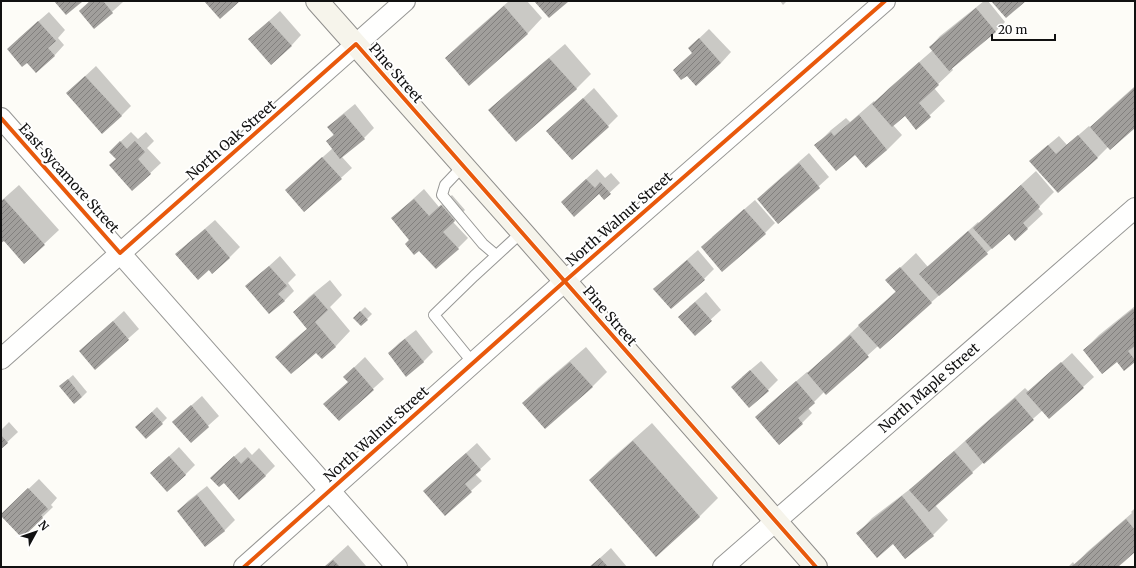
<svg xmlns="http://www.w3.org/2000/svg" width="1136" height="568" viewBox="0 0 1136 568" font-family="Merriweather,serif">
<defs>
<pattern id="building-hatch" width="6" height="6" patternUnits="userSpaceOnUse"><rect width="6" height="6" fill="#a19f9c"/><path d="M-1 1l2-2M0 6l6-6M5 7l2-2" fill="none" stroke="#82807e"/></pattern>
</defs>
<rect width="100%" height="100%" fill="#fdfcf7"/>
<g fill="#0003">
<path d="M90 1H122L123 2 94 28 80 11Z"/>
<path d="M509 1H527L542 18 528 33 469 85 446 58 461 43Z"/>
<path d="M780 1H787L783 5Z"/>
<path d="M984 1H988L1005 22 995 32 951 67 953 70 934 88 945 101 916 128 905 115 893 125 902 135 887 150 866 166 855 153 816 145 831 130 846 118 850 122 874 101 875 103 888 89 933 50 930 47 940 36Z"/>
<path d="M280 11 301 35 291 46 260 29Z"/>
<path d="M49 12 65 30 58 38 64 45 54 56 18 39Z"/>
<path d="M709 29 731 52 721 63 693 52 689 48Z"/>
<path d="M565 44 591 74 576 89 490 110 505 95Z"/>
<path d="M96 66 131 106 121 116 67 93Z"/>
<path d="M1135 86V127L1109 146 1098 157 1058 192 1041 151 1059 136 1067 145 1089 126 1091 128 1106 112Z"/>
<path d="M594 88 618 116 608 126 548 131Z"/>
<path d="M355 104 374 128 364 138 342 157 352 168 304 211 297 180 333 148 327 141 334 134 329 127 339 117Z"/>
<path d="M131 132 138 139 146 132 154 141 147 148 161 163 132 190 117 159 120 142Z"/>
<path d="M809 153 829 177 779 222 758 199 768 189Z"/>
<path d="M597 169 605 178 611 173 620 183 604 198 599 193 572 192Z"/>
<path d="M1036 171 1054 192 1038 208 1043 214 1015 240 1009 233 880 348 878 346 826 393 824 392 808 408 812 413 802 423 766 407 807 372 808 373 896 291 887 280 916 253 928 267 978 222 979 223Z"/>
<path d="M19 185 59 230 44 244 4 239 1 242V201Z"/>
<path d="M424 189 439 207 452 195 465 210 453 222 468 238 458 248 411 240 392 218Z"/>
<path d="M755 200 775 223 765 233 712 237Z"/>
<path d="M215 220 240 247 229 258 209 268 187 244Z"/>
<path d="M698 250 714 269 704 279 655 289 665 279Z"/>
<path d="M280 256 296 275 288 283 294 291 284 301 247 286Z"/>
<path d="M330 280 342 295 330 307 350 331 336 346 322 358 316 352 277 357 291 342 308 328 294 312 309 297Z"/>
<path d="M706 292 721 310 695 334 689 307Z"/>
<path d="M1135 306V361L1117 360 1084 350 1099 335Z"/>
<path d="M365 307 372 314 361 325 354 318Z"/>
<path d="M124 311 139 329 95 368 80 351Z"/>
<path d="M416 330 433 352 423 362 389 353 399 343Z"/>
<path d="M586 347 607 372 592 387 523 403 538 388Z"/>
<path d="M1072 353 1094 377 1049 418 1043 410 935 505 948 520 933 535 893 543 858 533 872 518 918 483 965 441V442L976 431 1025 388 1029 392Z"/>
<path d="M365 357 384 379 339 419 349 382 344 377Z"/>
<path d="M761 361 778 380 768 390 742 377Z"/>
<path d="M73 375 87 392 82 397 66 381Z"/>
<path d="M202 396 219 416 191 441 184 412Z"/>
<path d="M157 407 167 418 162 423 136 427Z"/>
<path d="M9 422 18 432 1 448V428L2 429Z"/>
<path d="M652 423 718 498 699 517 590 480 609 461Z"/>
<path d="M477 443 491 459 475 474 482 481 445 514 424 491Z"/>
<path d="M179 447 195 465 185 475 151 473Z"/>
<path d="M245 447 252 455 259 448 275 466 265 476 222 467Z"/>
<path d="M39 479 57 498 51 505 53 507 22 537 1 515Z"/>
<path d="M207 486 235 520 225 530 206 546 178 511 188 501Z"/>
<path d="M1135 508V551L1116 567H1068L1073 562 1075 565 1087 552 1132 513 1131 512Z"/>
<path d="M348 545 366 566 365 567H324Z"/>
<path d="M611 548 627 567H590Z"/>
</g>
<g fill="url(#building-hatch)">
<path d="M54 1H83L66 15Z"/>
<path d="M90 1H103L113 13 94 29 79 11Z"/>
<path d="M204 1H240L220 19Z"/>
<path d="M534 1H569L549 18Z"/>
<path d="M991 1H1026L1006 18Z"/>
<path d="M504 6 528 34 469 86 445 58Z"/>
<path d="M976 8 996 32 949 71 929 47Z"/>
<path d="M38 21 56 41 48 48 55 56 36 73 27 63 22 67 7 49Z"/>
<path d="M269 21 292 46 271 65 248 39Z"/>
<path d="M699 38 721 63 696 86 687 76 681 80 673 70 692 53 688 48Z"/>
<path d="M549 58 577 89 516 142 488 110Z"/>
<path d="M919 62 939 85 919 103 931 117 916 130 905 116 892 127 872 104Z"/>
<path d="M85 76 122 116 102 134 66 93Z"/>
<path d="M1135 87V128L1110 150 1090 127Z"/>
<path d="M583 98 609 127 572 160 546 131Z"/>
<path d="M344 114 365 139 340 159 326 141 334 135 327 127Z"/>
<path d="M859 115 887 150 866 168 855 155 836 171 814 145 831 132 834 136Z"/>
<path d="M1078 135 1098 158 1058 193 1029 161 1048 145 1056 154Z"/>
<path d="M120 141 127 149 135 141 145 152 138 159 151 174 132 191 109 165 116 159 109 152Z"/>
<path d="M322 157 342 179 304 212 285 190Z"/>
<path d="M799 163 820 188 778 224 757 199Z"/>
<path d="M586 179 595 188 600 182 611 194 604 200 599 194 574 217 561 202Z"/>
<path d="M1021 185 1040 207 1023 223 1028 229 1015 241 1009 234 992 249 973 228Z"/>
<path d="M4 199 45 245 24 264 4 241 1 243V201Z"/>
<path d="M414 199 429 216 441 205 455 221 443 232 459 249 436 269 419 251 414 255 405 244 409 240 391 218Z"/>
<path d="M744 209 766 234 722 272 701 247Z"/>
<path d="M205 229 230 258 212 274 209 270 198 280 175 254Z"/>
<path d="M968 231 988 254 939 296 919 274Z"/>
<path d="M687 260 705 280 671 309 653 289Z"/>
<path d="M269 266 287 286 278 294 285 301 269 314 245 286Z"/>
<path d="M900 267 932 303 880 349 858 325 896 292 885 280Z"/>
<path d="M314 294 328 310 315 322 336 347 322 359 316 353 291 374 275 357 307 329 293 312Z"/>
<path d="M695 302 712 321 695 336 678 317Z"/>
<path d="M1133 309 1135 311V346L1128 351 1135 360V362L1124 371 1117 362 1102 374 1083 350Z"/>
<path d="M360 311 368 320 361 326 353 318Z"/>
<path d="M113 321 129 340 95 370 79 351Z"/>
<path d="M850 335 869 357 826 395 807 373Z"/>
<path d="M405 339 424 362 406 377 388 353Z"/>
<path d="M570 362 593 387 545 429 522 403Z"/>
<path d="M1061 362 1084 388 1049 419 1026 393Z"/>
<path d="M354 367 374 390 339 421 323 404 348 382 343 377Z"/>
<path d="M750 370 769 391 749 408 731 387Z"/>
<path d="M68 379 82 397 74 404 59 386Z"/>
<path d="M796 381 815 403 798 418 803 424 779 445 755 417Z"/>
<path d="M1015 398 1034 420 984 464 965 441Z"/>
<path d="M191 405 209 427 191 443 172 422Z"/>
<path d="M152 412 163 424 146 439 135 427Z"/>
<path d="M1 435 8 443 1 449Z"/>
<path d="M633 441 700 517 656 557 589 480Z"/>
<path d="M954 451 973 473 929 512 909 490Z"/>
<path d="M466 453 481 470 465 484 472 492 445 516 423 491Z"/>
<path d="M169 456 186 475 167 492 150 473Z"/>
<path d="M234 456 241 464 248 457 266 476 239 500 224 483 219 487 210 478Z"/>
<path d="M28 488 48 509 41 515 43 518 22 538 1 516V514Z"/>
<path d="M197 495 225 531 205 547 177 511Z"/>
<path d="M902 496 934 536 905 559 893 544 877 558 856 533Z"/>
<path d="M1126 519 1135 530V552L1118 567H1071Z"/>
<path d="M600 558 608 567H589Z"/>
<path d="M333 560 340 567H324Z"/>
</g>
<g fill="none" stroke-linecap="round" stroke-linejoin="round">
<g stroke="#979795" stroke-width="12">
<g id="lane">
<path d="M463 166 445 185 442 195 483 244 496 255"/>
<path d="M473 363 434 315 474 276 522 232"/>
</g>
</g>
<g stroke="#979795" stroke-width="22">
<g id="street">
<path d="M1 118 397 567"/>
<path d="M1 359 405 1"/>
<path d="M244 567 565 281 885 1"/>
<path id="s1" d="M723 567 1135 208"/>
</g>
</g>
<g stroke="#8e8d8b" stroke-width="24">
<path id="secondary" d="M317 1 522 232 816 567"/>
</g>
<use href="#lane" stroke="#fffffe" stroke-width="10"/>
<use href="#street" stroke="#fffffe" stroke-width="20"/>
<use href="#secondary" stroke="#f6f4eb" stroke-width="22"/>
<g stroke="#fff" stroke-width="6">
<g id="cycleway">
<path d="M1 118 120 253 356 44 816 567"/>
<path d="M244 567 565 281 885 1"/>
</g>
</g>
<use href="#cycleway" stroke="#e8590c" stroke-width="4"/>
</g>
<g text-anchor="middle" stroke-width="4" stroke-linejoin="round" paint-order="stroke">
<g font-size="14" fill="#111" stroke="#fff">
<text transform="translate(396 73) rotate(49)" y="5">Pine Street</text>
<text transform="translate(231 140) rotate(-41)" y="5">North Oak Street</text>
<text transform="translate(69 178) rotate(48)" y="5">East Sycamore Street</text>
<text transform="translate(619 219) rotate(-41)" y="5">North Walnut Street</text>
<text transform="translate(610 316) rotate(49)" y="5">Pine Street</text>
<text dy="5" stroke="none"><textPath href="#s1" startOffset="273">North Maple Street</textPath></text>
<text transform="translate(376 434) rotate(-42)" y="5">North Walnut Street</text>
</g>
</g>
<rect width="1136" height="568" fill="none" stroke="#111111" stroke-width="4"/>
<g transform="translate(36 532) rotate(50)" stroke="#ffffff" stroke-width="3" paint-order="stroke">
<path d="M0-3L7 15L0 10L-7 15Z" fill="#111111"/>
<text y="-6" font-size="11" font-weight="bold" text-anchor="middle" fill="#111111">N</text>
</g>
<path d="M992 34v6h63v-6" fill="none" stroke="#111111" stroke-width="2"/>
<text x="998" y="34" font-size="12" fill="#111111" stroke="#ffffff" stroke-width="3" paint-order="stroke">20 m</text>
</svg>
